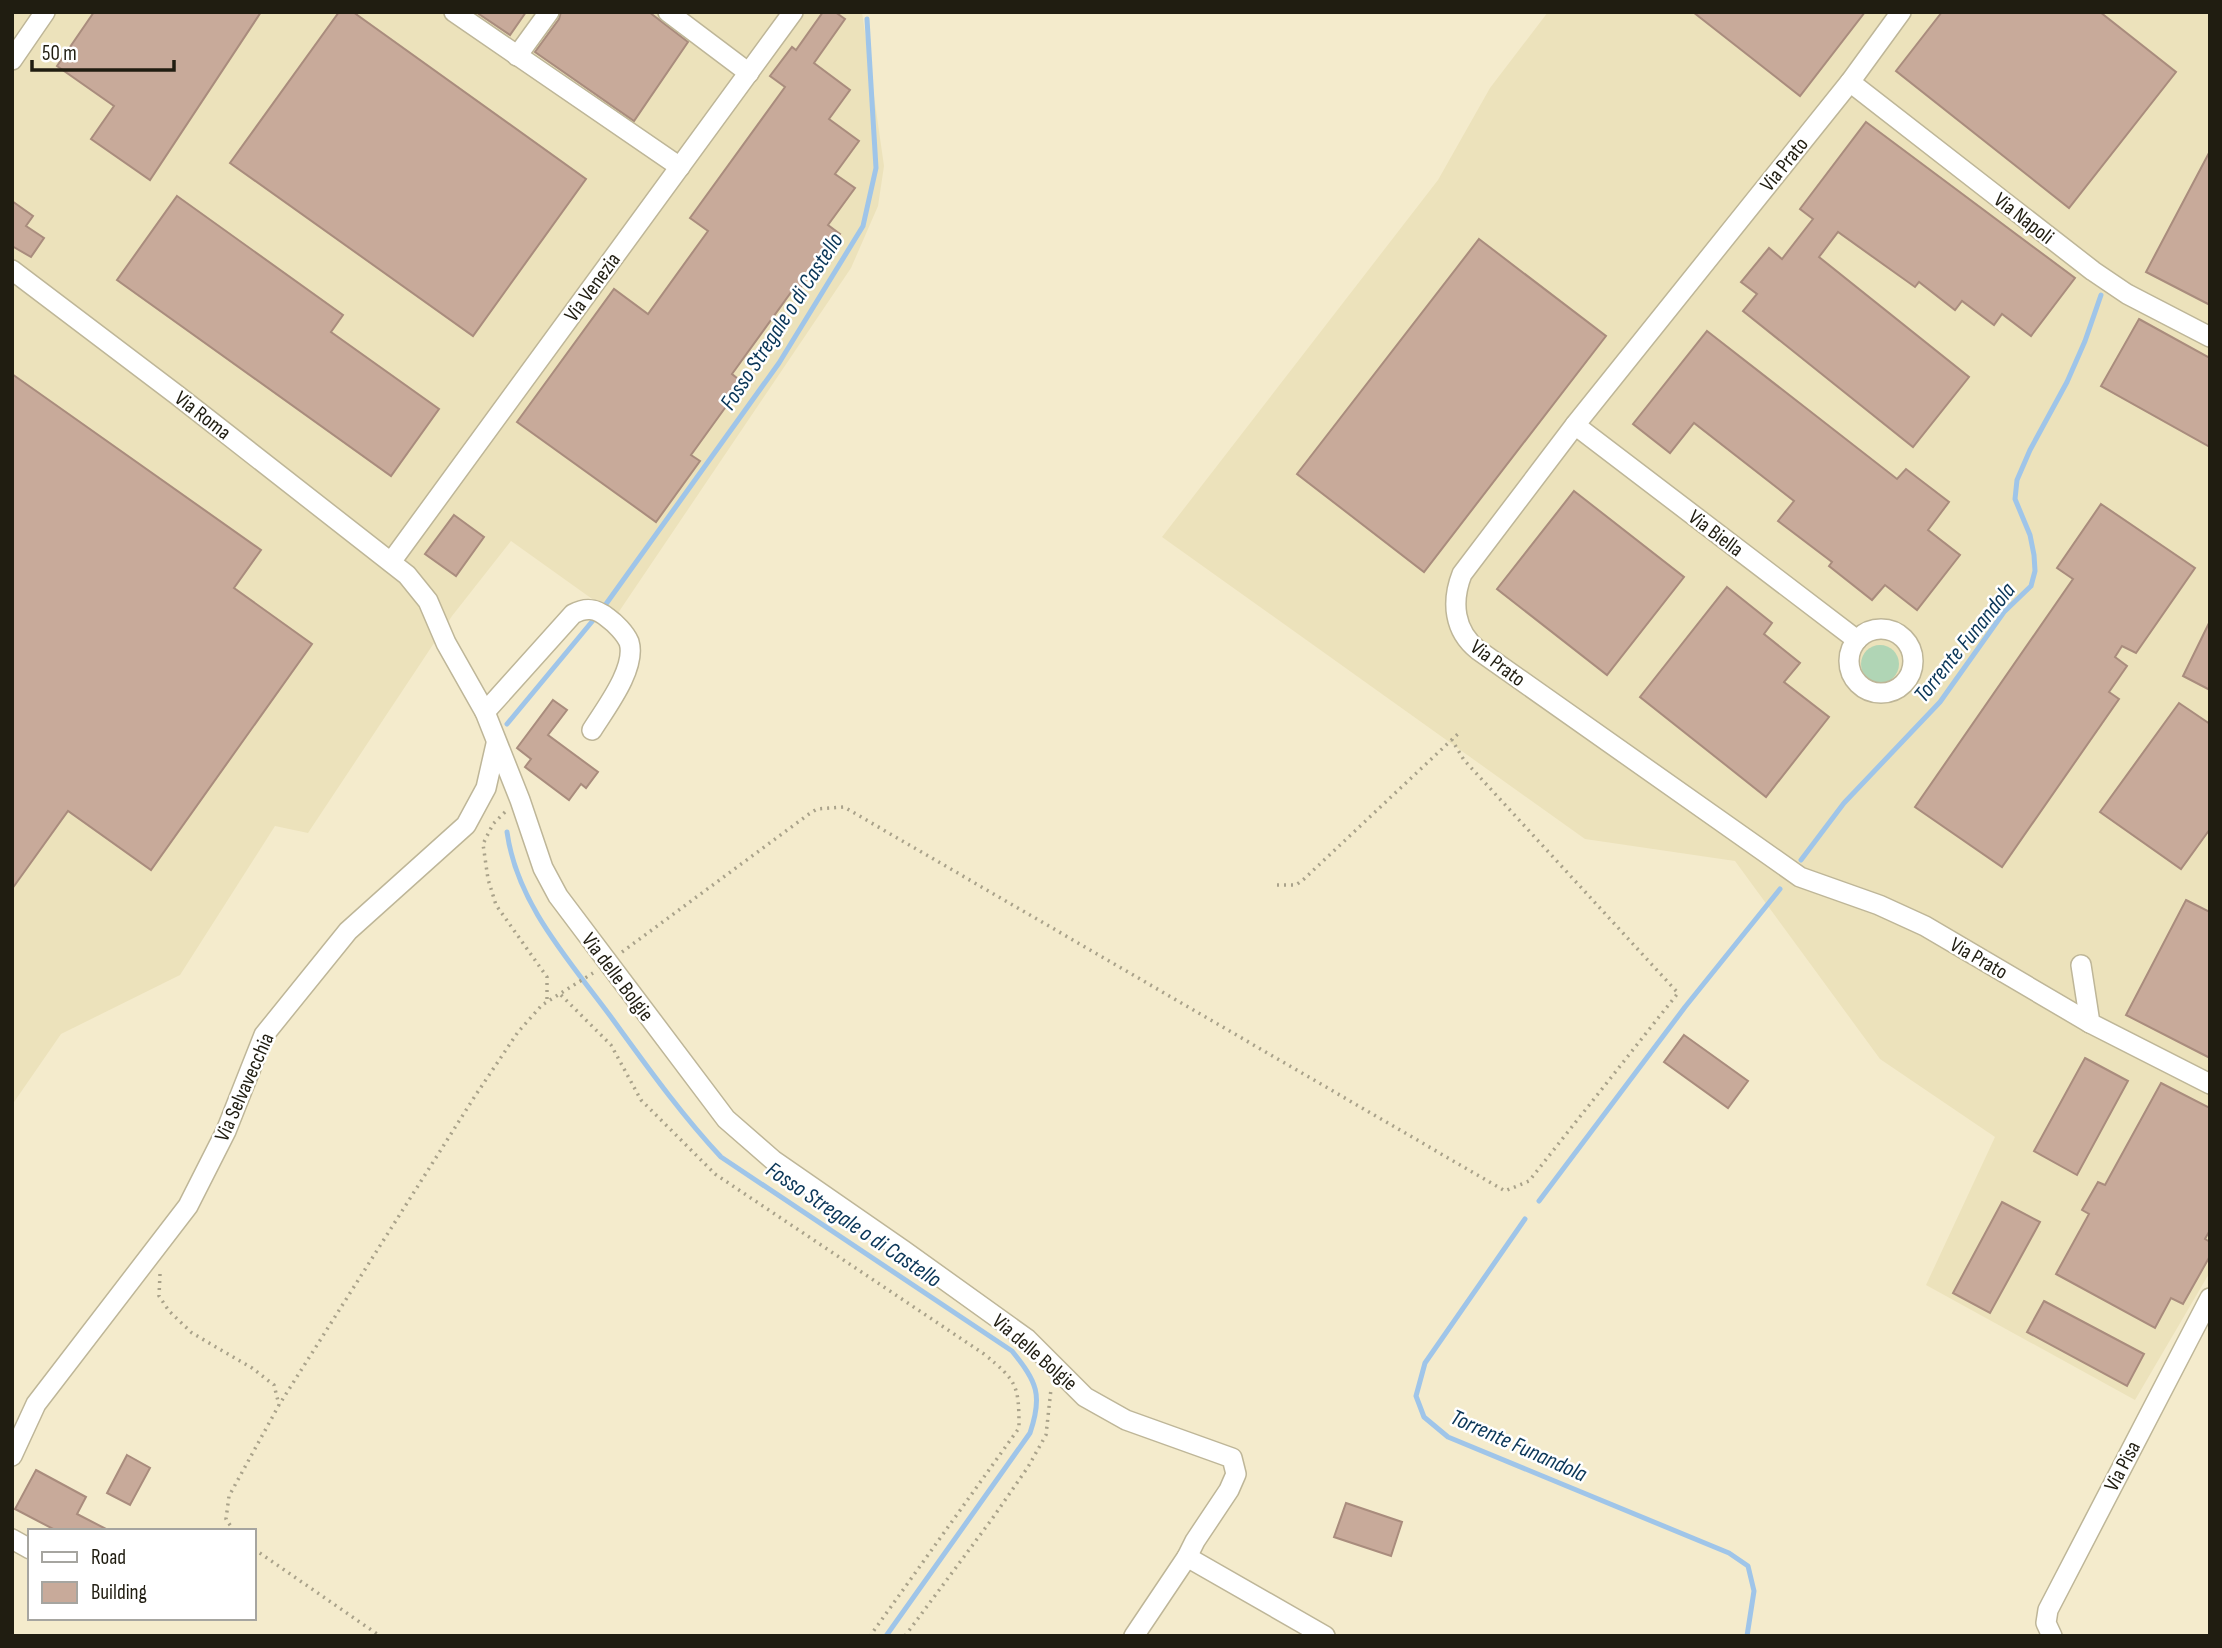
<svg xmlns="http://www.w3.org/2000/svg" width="2222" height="1648" viewBox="0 0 2222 1648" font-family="'Sofia Sans Condensed',sans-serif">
<rect width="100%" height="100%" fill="#f4ebcc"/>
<g fill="#ece2bb">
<path d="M12 12H862L884 166 878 206 851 268 616 616 511 541 452 616 308 833 275 826 180 975 61 1034 12 1105Z"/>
<path d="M1548 12H2210V1272L2135 1400 1926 1285 1995 1137 1880 1059 1735 861 1585 839 1162 537 1438 180 1490 88Z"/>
</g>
<circle fill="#b0d5b5" cx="1880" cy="664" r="19"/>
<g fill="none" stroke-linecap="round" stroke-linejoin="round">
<g stroke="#9fc5e9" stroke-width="5">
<path d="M606 604 779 363 863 226 876 168 867 19"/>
<path d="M507 724 595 618"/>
<path d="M507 832C517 904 569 960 611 1017 646 1065 680 1113 721 1157L1012 1351C1037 1382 1043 1395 1030 1433L886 1636"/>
<path d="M1801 860 1844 803 1940 702 2004 612 2031 586 2035 571 2034 555 2030 535 2015 499 2017 480 2030 450 2067 382 2085 341 2101 295"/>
<path d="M1539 1201 1685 1007 1780 889"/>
<path d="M1525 1219 1425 1363 1416 1396 1424 1417 1448 1437 1729 1553 1748 1566 1754 1591 1747 1636"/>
</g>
</g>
<g fill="#c8aa9a" stroke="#a98c7d" stroke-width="2">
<path d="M94 12H261L150 180 91 139 114 106 57 66Z"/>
<path d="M339 12H353L586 179 473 336 230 163Z"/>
<path d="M476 12H526L510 35Z"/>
<path d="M561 12H649L688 42 634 121 535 52 559 19Z"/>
<path d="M823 12H835L845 19 814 63 850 90 829 119 859 141 835 174 855 188 828 225 840 234 796 294 792 291 732 374 743 383 691 455 700 461 656 522 517 422 614 289 648 314 708 231 690 218 785 87 770 76 792 47 796 50Z"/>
<path d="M1693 12H1865L1800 96Z"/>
<path d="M1942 12H2100L2176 72 2069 208 1896 71Z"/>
<path d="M1866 122 2075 278 2031 336 2002 314 1994 325 1962 301 1955 310 1919 282 1915 287 1838 232 1819 257 1969 377 1913 447 1743 311 1757 294 1741 282 1769 248 1782 259 1813 219 1800 209Z"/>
<path d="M2210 151V305L2146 272Z"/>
<path d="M177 196 343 315 331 332 439 409 391 476 117 280Z"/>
<path d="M12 201 33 216 26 226 44 238 31 257 12 246Z"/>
<path d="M1479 239 1606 336 1424 572 1297 474Z"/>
<path d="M2139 319 2210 358V447L2101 386Z"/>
<path d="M1707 331 1897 479 1906 469 1949 502 1928 530 1960 555 1917 610 1885 585 1872 600 1829 566 1832 562 1778 521 1794 501 1694 423 1670 453 1633 424Z"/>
<path d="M12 374 261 550 234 588 312 644 151 870 68 811 12 889Z"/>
<path d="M1574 491 1684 577 1607 675 1497 589Z"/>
<path d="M2101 504 2195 568 2136 653 2122 646 2115 657 2127 666 2109 692 2119 699 2002 867 1915 807 2073 579 2057 568Z"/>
<path d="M454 515 484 537 456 576 425 554Z"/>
<path d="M1727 587 1772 623 1764 634 1800 663 1784 682 1829 717 1766 797 1640 697Z"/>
<path d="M2210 621V690L2183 676Z"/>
<path d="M553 700 567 710 548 735 598 772 586 788 581 784 569 800 525 767 531 759 517 748Z"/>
<path d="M2179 703 2210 724V829L2181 869 2100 812Z"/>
<path d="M2186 900 2210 912V1058L2126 1015Z"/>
<path d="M1684 1035 1748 1081 1728 1108 1664 1062Z"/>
<path d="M2085 1058 2128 1081 2077 1175 2034 1151Z"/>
<path d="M2161 1083 2210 1108V1230L2205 1239 2210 1242V1256L2183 1304 2171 1298 2155 1328 2056 1274 2089 1214 2082 1210 2098 1182 2105 1185Z"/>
<path d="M2002 1202 2040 1222 1990 1313 1953 1293Z"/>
<path d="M2044 1301 2144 1354 2127 1386 2027 1332Z"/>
<path d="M127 1455 150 1468 130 1505 107 1493Z"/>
<path d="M36 1470 86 1497 77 1514 110 1531H57L15 1509Z"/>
<path d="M1346 1503 1402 1522 1391 1556 1334 1537Z"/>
</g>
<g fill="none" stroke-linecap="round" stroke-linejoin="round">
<g stroke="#beb698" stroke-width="22">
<g id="minor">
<path d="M454 12 680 167"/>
<path d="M668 12 749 73"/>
<path d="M1901 12 1850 82 1575 425 1462 574C1451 602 1454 631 1478 650L1800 877 1879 905 1925 926 2090 1023"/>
<path d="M517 56 549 12"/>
<path d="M12 60 45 12"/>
<path d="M1850 82 2093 271 2127 294 2210 337"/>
<path d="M12 270 177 395 407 575 428 601 446 643 485 712 520 800 543 868 558 896 726 1119 773 1160 903 1250 1027 1339 1085 1397 1126 1420 1232 1458 1236 1474 1229 1490 1195 1541 1187 1557 1134 1636"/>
<path d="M1575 425 1857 640"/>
<path d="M391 562 793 12"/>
<circle cx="1881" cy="661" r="32"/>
<path d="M485 712 573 614C586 607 596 608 608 618 615 623 625 633 629 642 637 668 605 709 592 730"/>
<path d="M2081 965 2090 1023 2210 1084"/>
<path d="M12 1456 36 1404 188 1206 226 1131 264 1035 348 931 466 825 486 788 496 744"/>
<path d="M12 1539 30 1549"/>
<path d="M1187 1557 1325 1636"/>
<path d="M2052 1636 2046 1623 2048 1610 2210 1298"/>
</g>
</g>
<g stroke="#a9a28a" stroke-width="3.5" stroke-dasharray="2 5" stroke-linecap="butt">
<path d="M505 812 493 824 483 844 488 879 496 905 547 977V1002"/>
<path d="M1277 885H1296L1304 879 1461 731"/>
<path d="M622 952 809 814 817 809 844 807 1505 1191 1529 1181 1678 993 1464 760 1452 740"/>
<path d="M561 995 611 1045 641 1100 715 1174 984 1354C1017 1381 1019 1385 1019 1428L870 1636"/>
<path d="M160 1274 159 1296 169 1311 192 1333 252 1368 274 1385 279 1405"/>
<path d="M234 1531 226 1519 229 1496 279 1405 475 1096 518 1032 542 1005 593 973"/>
<path d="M254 1549 380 1636"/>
<path d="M905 1636 992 1519 1028 1467 1046 1435 1051 1389"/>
</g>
<use href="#minor" stroke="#fff" stroke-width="19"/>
</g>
<g text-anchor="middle" stroke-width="5" stroke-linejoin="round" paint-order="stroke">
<g font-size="21" fill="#201d11" stroke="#fff">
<text transform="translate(1784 164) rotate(-51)" y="7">Via Prato</text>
<text transform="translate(2024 218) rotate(38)" y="7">Via Napoli</text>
<text transform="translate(592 287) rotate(-54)" y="7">Via Venezia</text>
<text transform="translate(203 415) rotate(38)" y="7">Via Roma</text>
<text transform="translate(1716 533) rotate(37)" y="7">Via Biella</text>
<text transform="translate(1498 663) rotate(37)" y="7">Via Prato</text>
<text transform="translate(1979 958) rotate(30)" y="7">Via Prato</text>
<text transform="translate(618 977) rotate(53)" y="7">Via delle Bolgie</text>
<text transform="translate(244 1087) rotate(-66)" y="7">Via Selvavecchia</text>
<text transform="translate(1035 1352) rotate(41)" y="7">Via delle Bolgie</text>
<text transform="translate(2122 1466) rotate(-62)" y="7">Via Pisa</text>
</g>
<g font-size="23" font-style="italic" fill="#0a3658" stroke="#fff">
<text transform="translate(781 321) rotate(-57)" y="8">Fosso Stregale o di Castello</text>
<text transform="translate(1964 642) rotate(-51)" y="8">Torrente Funandola</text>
<text transform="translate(854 1224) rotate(34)" y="8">Fosso Stregale o di Castello</text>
<text transform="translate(1519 1445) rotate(24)" y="8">Torrente Funandola</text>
</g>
</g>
<rect width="2222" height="1648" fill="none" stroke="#201d11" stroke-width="28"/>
<rect x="28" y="1529" width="228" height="91" fill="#ffffff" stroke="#a6a5a0" stroke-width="2"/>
<rect x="42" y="1552" width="35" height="10" fill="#ffffff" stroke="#a6a5a0" stroke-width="2"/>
<text x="91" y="1564" font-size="21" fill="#201d11">Road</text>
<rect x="42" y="1582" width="35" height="21" fill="#c8aa9a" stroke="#a6a5a0" stroke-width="2"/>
<text x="91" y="1599" font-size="21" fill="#201d11">Building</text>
<path d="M32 60v10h142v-10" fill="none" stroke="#201d11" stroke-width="3.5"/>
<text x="42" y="60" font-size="21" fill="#201d11" stroke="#ffffff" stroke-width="5" paint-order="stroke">50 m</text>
</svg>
